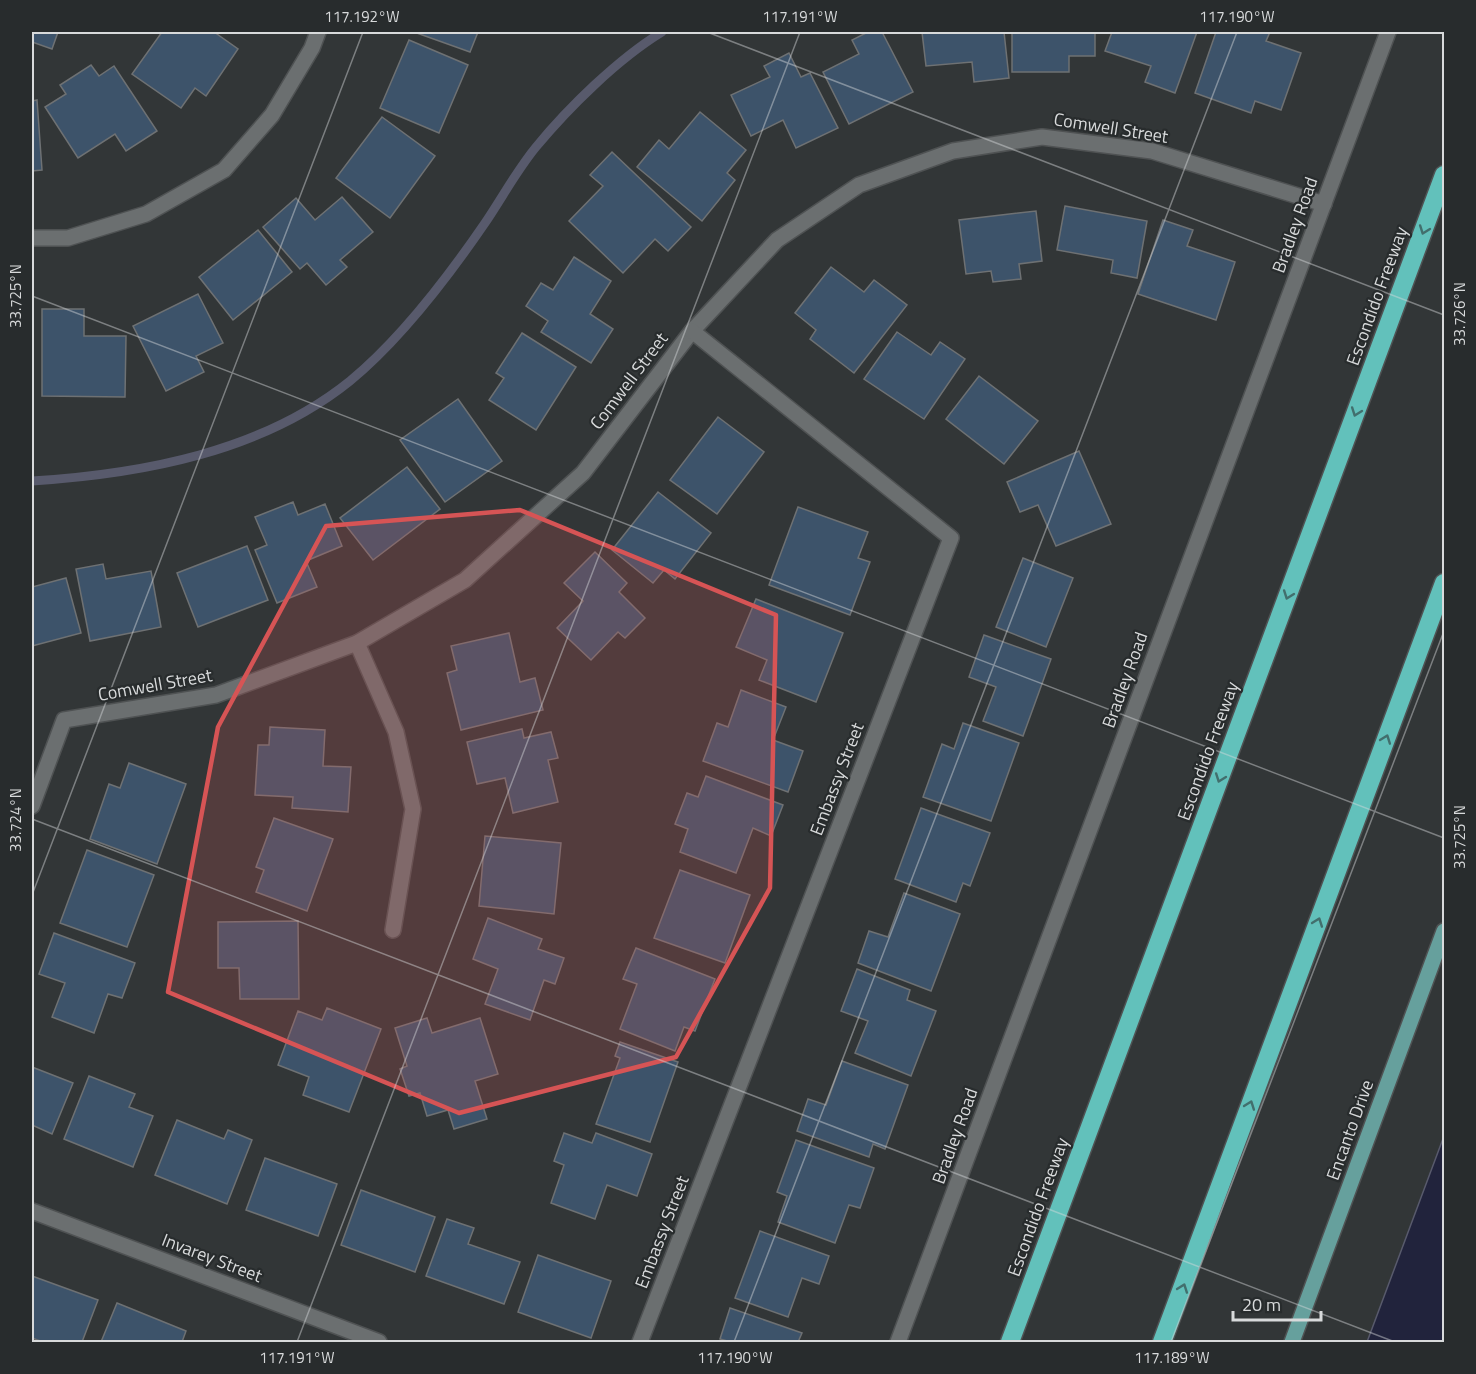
<svg xmlns="http://www.w3.org/2000/svg" width="1476" height="1374" viewBox="0 0 1476 1374" font-family="'Titillium Web',sans-serif">
<rect width="100%" height="100%" fill="#323637"/>
<path fill="#21233c" stroke="#585a6c" stroke-width="1.5" d="M1444 1136V1342H1367Z"/>
<g fill="none" stroke-linecap="round" stroke-linejoin="round">
<path stroke="#585a6c" stroke-width="9" d="M32 481C142 474 262 452 350 381 401 339 448 277 485 223 502 198 517 170 536 147 569 107 618 59 662 32"/>
</g>
<g fill="#3d536a" stroke="#6e7173" stroke-width="1.5">
<path d="M32 32H58L52 49 32 42Z"/>
<path d="M162 32H214L238 49 206 96 195 88 181 108 132 74Z"/>
<path d="M414 32H478L470 52Z"/>
<path d="M868 32H882L913 92 849 124 823 72 859 54 852 40Z"/>
<path d="M922 32H1004L1009 78 974 82 972 62 926 66Z"/>
<path d="M1012 32H1095V56H1069V72H1012Z"/>
<path d="M1112 32H1197L1175 93 1145 82 1151 66 1105 51Z"/>
<path d="M1216 32H1270L1266 41 1301 53 1281 110 1255 101 1251 113 1195 93Z"/>
<path d="M409 40 468 65 439 133 380 108Z"/>
<path d="M789 53 801 77 810 73 838 128 796 148 783 120 751 136 731 95 770 77 764 66Z"/>
<path d="M91 65 99 76 114 66 157 131 126 151 115 134 78 158 45 107 66 94 60 85Z"/>
<path d="M37 100 42 170 32 171V101Z"/>
<path d="M700 112 746 150 727 173 735 180 702 221 637 167 659 140 669 149Z"/>
<path d="M382 117 435 156 390 218 336 178Z"/>
<path d="M612 152 691 227 668 251 655 239 623 273 569 221 603 186 590 175Z"/>
<path d="M342 197 373 232 340 260 347 267 326 285 307 263 300 269 263 227 296 198 315 220Z"/>
<path d="M1065 206 1147 221 1137 278 1111 273 1113 260 1057 250Z"/>
<path d="M1036 211 1042 261 1019 264 1021 279 993 282 991 271 966 274 959 220Z"/>
<path d="M1163 220 1193 230 1187 246 1235 262 1216 320 1138 294Z"/>
<path d="M258 230 292 272 233 320 199 277Z"/>
<path d="M574 257 611 281 590 314 613 329 591 363 541 332 548 321 526 306 541 283 553 290Z"/>
<path d="M831 267 864 292 874 280 907 305 854 373 810 339 816 330 795 313Z"/>
<path d="M198 294 223 343 196 356 204 372 166 391 133 326Z"/>
<path d="M42 309H84V336H126L125 397 42 396Z"/>
<path d="M897 332 931 355 940 342 965 359 924 419 864 379Z"/>
<path d="M522 333 576 367 536 430 489 400 504 378 496 373Z"/>
<path d="M979 376 1038 421 1004 464 946 419Z"/>
<path d="M458 399 502 461 445 502 400 440Z"/>
<path d="M718 417 764 452 717 514 670 480Z"/>
<path d="M1079 451 1111 524 1056 546 1038 505 1020 512 1007 482Z"/>
<path d="M407 467 440 509 373 560 340 518Z"/>
<path d="M658 492 711 533 675 579 664 570 653 583 612 550Z"/>
<path d="M293 502 298 515 325 504 342 546 306 561 317 587 277 603 255 550 267 545 255 517Z"/>
<path d="M798 507 868 532 858 558 870 562 850 615 769 585Z"/>
<path d="M247 546 268 600 198 627 177 573Z"/>
<path d="M595 552 627 583 619 592 645 618 625 638 618 632 591 660 557 628 583 601 564 583Z"/>
<path d="M1023 558 1073 578 1046 647 996 627Z"/>
<path d="M103 564 106 579 151 571 161 627 90 641 76 569Z"/>
<path d="M66 578 81 633 32 646V587Z"/>
<path d="M756 599 843 633 816 702 759 680 767 660 736 647Z"/>
<path d="M509 633 520 682 535 678 543 710 461 730 447 673 457 670 451 646Z"/>
<path d="M984 635 1051 659 1023 736 983 721 996 687 969 677Z"/>
<path d="M741 690 786 707 773 740 803 751 788 792 703 761 717 723 728 727Z"/>
<path d="M963 723 1019 743 991 821 923 797 942 744 954 749Z"/>
<path d="M270 727 325 730 323 766 351 767 348 812 292 808 293 797 255 795 258 745H269Z"/>
<path d="M522 729 524 738 551 732 558 758 548 760 558 802 513 813 505 778 477 784 467 742Z"/>
<path d="M129 763 186 784 157 864 90 839 109 784 120 788Z"/>
<path d="M706 776 783 805 771 836 753 828 736 873 680 852 688 829 675 824 687 793 698 797Z"/>
<path d="M921 808 990 833 970 886 963 883 956 902 895 879Z"/>
<path d="M274 818 333 839 307 911 256 892 264 870 256 867Z"/>
<path d="M485 836 561 843 554 914 479 906Z"/>
<path d="M87 850 154 875 127 947 60 923Z"/>
<path d="M680 870 750 895 725 963 654 938Z"/>
<path d="M904 893 960 914 931 991 858 963 869 931 888 937Z"/>
<path d="M488 918 542 939 538 949 564 958 555 984 544 980 530 1020 485 1004 498 969 473 959Z"/>
<path d="M298 921 299 999H240L239 968H218V922Z"/>
<path d="M54 933 135 963 122 998 108 994 94 1033 52 1017 65 983 39 974Z"/>
<path d="M636 948 715 979 695 1031 684 1027 675 1051 620 1029 637 984 623 979Z"/>
<path d="M857 969 910 990 907 1000 936 1011 911 1076 855 1053 868 1021 841 1011Z"/>
<path d="M327 1008 381 1029 349 1112 303 1095 309 1077 278 1065 298 1011 322 1020Z"/>
<path d="M427 1018 432 1033 480 1018 498 1074 475 1081 487 1119 454 1129 448 1110 427 1116 420 1093 409 1096 400 1069 407 1066 395 1028Z"/>
<path d="M620 1042 678 1062 650 1142 596 1124 620 1058 615 1056Z"/>
<path d="M842 1061 908 1085 885 1149 873 1144 869 1157 797 1131 808 1099 826 1105Z"/>
<path d="M32 1067 73 1083 52 1134 32 1125Z"/>
<path d="M89 1076 135 1094 129 1107 153 1116 133 1167 64 1139Z"/>
<path d="M177 1120 224 1139 228 1130 252 1140 227 1204 155 1175Z"/>
<path d="M564 1133 592 1143 596 1133 652 1154 637 1196 607 1185 595 1219 551 1203 564 1165 554 1161Z"/>
<path d="M796 1140 874 1168 860 1208 849 1205 835 1243 778 1222 787 1196 777 1192Z"/>
<path d="M265 1158 337 1184 318 1236 246 1210Z"/>
<path d="M361 1190 435 1217 415 1272 341 1245Z"/>
<path d="M447 1219 474 1228 468 1244 520 1262 504 1304 426 1276Z"/>
<path d="M760 1231 829 1256 819 1284 802 1278 788 1317 735 1298Z"/>
<path d="M538 1255 611 1281 591 1338 518 1312Z"/>
<path d="M32 1276 98 1300 82 1342H43L32 1338Z"/>
<path d="M117 1303 186 1331 182 1342H101Z"/>
<path d="M730 1308 802 1333 798 1342H731L720 1339Z"/>
</g>
<g fill="none" stroke-linecap="round" stroke-linejoin="round">
<g stroke="#4f5253" stroke-width="18">
<g id="minor">
<path d="M32 238H68L146 214 224 170 272 115 312 48 318 32"/>
<path d="M357 643 396 732 413 809 393 930"/>
<path d="M32 806 64 720 216 695 357 643 465 580 583 473 692 331 777 240 859 185 953 151 1042 137 1152 151 1324 204"/>
<path d="M32 1211 379 1342"/>
<path d="M640 1342 951 538 692 331"/>
<path d="M898 1342 1388 32"/>
</g>
</g>
<g stroke="#4f5253" stroke-width="18">
<path id="major" d="M1292 1342 1444 931"/>
</g>
<g stroke="#4f5253" stroke-width="21">
<g id="highway">
<path d="M1010 1342 1444 175"/>
<path d="M1162 1342 1444 583"/>
</g>
</g>
<use href="#minor" stroke="#6b6f70" stroke-width="15"/>
<use href="#major" stroke="#66a09d" stroke-width="15"/>
<use href="#highway" stroke="#62c1bb" stroke-width="18"/>
</g>
<defs><path id="oneway-chevron" d="M-2-3.5L2.5 0L-2 3.5" fill="none" stroke-width="1.6" stroke-linecap="round" stroke-linejoin="round" transform="scale(1.5)"/></defs>
<g stroke="#426f6d">
<use href="#oneway-chevron" transform="translate(1424 230) rotate(110)"/>
<use href="#oneway-chevron" transform="translate(1356 412) rotate(110)"/>
<use href="#oneway-chevron" transform="translate(1288 595) rotate(110)"/>
<use href="#oneway-chevron" transform="translate(1386 739) rotate(-70)"/>
<use href="#oneway-chevron" transform="translate(1220 778) rotate(110)"/>
<use href="#oneway-chevron" transform="translate(1318 922) rotate(-70)"/>
<use href="#oneway-chevron" transform="translate(1250 1105) rotate(-70)"/>
<use href="#oneway-chevron" transform="translate(1183 1288) rotate(-70)"/>
</g>
<path fill="#d65455" fill-opacity="0.2" stroke="#d65455" stroke-width="4.5" stroke-linejoin="round" d="M520 510 776 615 770 888 676 1057 459 1113 168 992 218 727 326 526Z"/>
<path fill="none" stroke="#d8dadb" stroke-width="1.5" stroke-opacity="0.45" d="M707 32 1444 315M32 296 1444 838M32 819 1395 1342M32 895 363 32M297 1342 800 32M734 1342 1237 32M1171 1342 1444 631"/>
<g text-anchor="middle" stroke-width="4.5" stroke-linejoin="round" paint-order="stroke">
<g font-size="18" fill="#d8dadb" stroke="#282c2d">
<text transform="translate(1111 128) rotate(9)" y="6">Comwell Street</text>
<text transform="translate(1295 225) rotate(-70)" y="6">Bradley Road</text>
<text transform="translate(1377 296) rotate(-70)" y="6">Escondido Freeway</text>
<text transform="translate(629 381) rotate(-53)" y="6">Comwell Street</text>
<text transform="translate(1125 680) rotate(-70)" y="6">Bradley Road</text>
<text transform="translate(155 685) rotate(-10)" y="6">Comwell Street</text>
<text transform="translate(1208 751) rotate(-70)" y="6">Escondido Freeway</text>
<text transform="translate(837 779) rotate(-69)" y="6">Embassy Street</text>
<text transform="translate(1350 1130) rotate(-70)" y="6">Encanto Drive</text>
<text transform="translate(955 1136) rotate(-70)" y="6">Bradley Road</text>
<text transform="translate(1038 1207) rotate(-70)" y="6">Escondido Freeway</text>
<text transform="translate(662 1232) rotate(-69)" y="6">Embassy Street</text>
<text transform="translate(212 1258) rotate(21)" y="6">Invarey Street</text>
</g>
</g>
<rect width="1476" height="1374" fill="none" stroke="#282c2d" stroke-width="66"/>
<path d="M1233 1311v9h88v-9" fill="none" stroke="#d8dadb" stroke-width="3"/>
<text x="1242" y="1311" font-size="18" fill="#d8dadb" stroke="#282c2d" stroke-width="4.5" paint-order="stroke">20 m</text>
<rect x="33" y="33" width="1410" height="1308" fill="none" stroke="#d8dadb" stroke-width="2"/>
<g font-size="15" text-anchor="middle" fill="#d8dadb">
<text x="362" y="22">117.192°W</text>
<text x="800" y="22">117.191°W</text>
<text x="1237" y="22">117.190°W</text>
<text transform="translate(16 296) rotate(-90)" y="5">33.725°N</text>
<text transform="translate(1460 314) rotate(-90)" y="5">33.726°N</text>
<text transform="translate(16 820) rotate(-90)" y="5">33.724°N</text>
<text transform="translate(1460 837) rotate(-90)" y="5">33.725°N</text>
<text x="297" y="1363">117.191°W</text>
<text x="735" y="1363">117.190°W</text>
<text x="1172" y="1363">117.189°W</text>
</g>
</svg>
